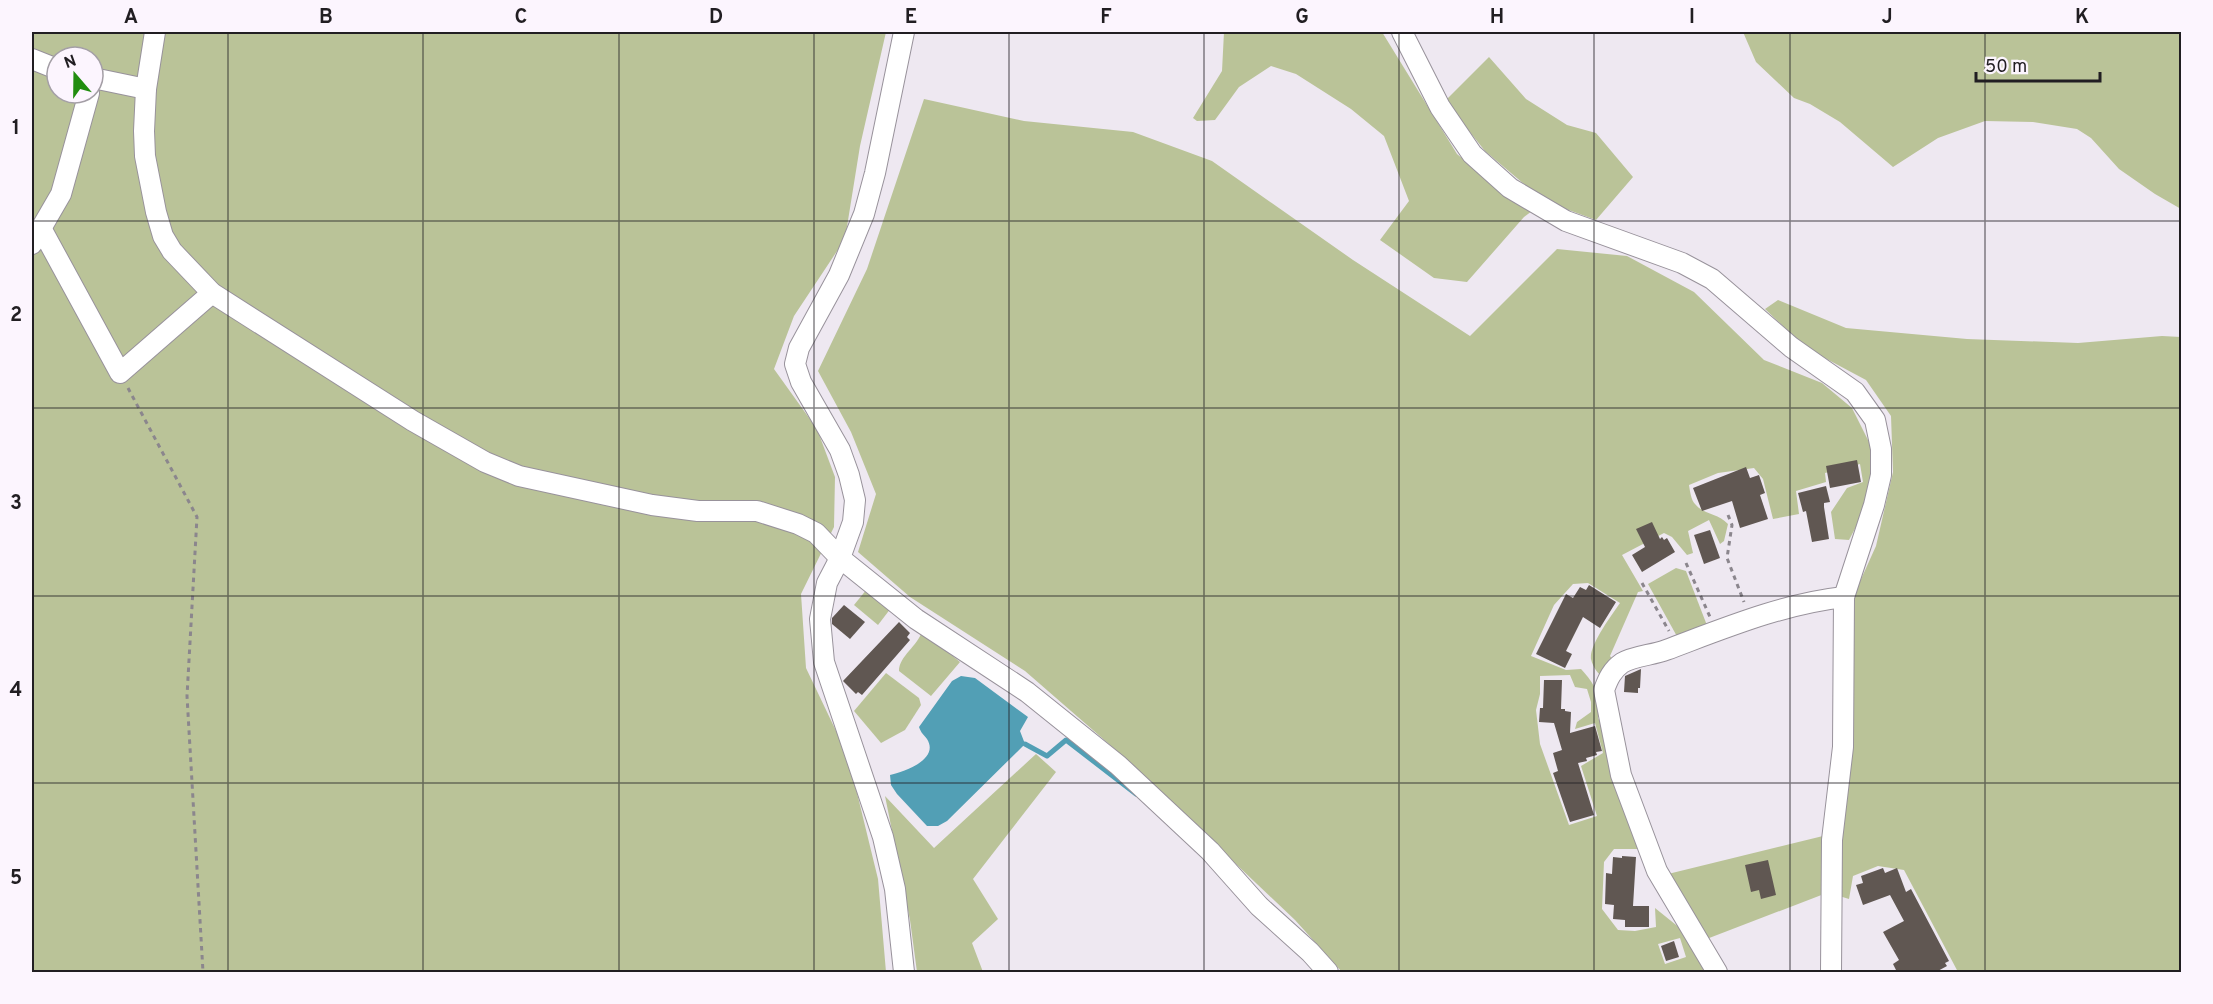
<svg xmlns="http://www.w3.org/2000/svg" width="2213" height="1004" viewBox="0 0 2213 1004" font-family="Overpass,sans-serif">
<rect width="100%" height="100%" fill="#eee8f1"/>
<g fill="#bac398" fill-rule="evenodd">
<path d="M32 32H886L860 146 845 239 794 316 774 369 817 429 835 477 834 527 801 594 806 668 848 756 878 879 886 972H32ZM57 57H93V93H57Z"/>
<path d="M1224 32H1382L1457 154 1515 203 1532 211 1524 217 1467 282 1434 278 1380 240 1409 201 1384 136 1351 109 1296 74 1271 66 1239 87 1215 120 1197 121 1193 118 1222 71Z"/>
<path d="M1743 32H2181V209L2155 194 2119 169 2091 138 2077 129 2033 122 1985 121 1938 138 1893 167 1840 122 1810 104 1794 98 1756 62Z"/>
<path d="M1489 57 1526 99 1567 125 1596 133 1633 177 1596 220 1544 201 1485 151 1445 101Z"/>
<path d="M924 99 1024 121 1133 132 1212 161 1353 260 1470 336 1557 249 1627 256 1694 292 1764 360 1822 383 1852 408 1870 444 1872 476 1868 504 1849 540 1835 539 1831 512 1847 488 1863 482 1860 464 1825 473 1826 482 1796 491 1799 514 1773 519 1763 479 1754 468 1718 473 1689 485C1690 491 1691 500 1695 504 1704 515 1718 513 1728 524L1724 541 1720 544 1709 520 1688 531 1693 553 1687 555 1672 537 1664 533 1622 555 1643 591 1638 592 1610 656 1615 662 1604 679C1598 673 1593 668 1591 659 1589 645 1612 615 1620 603L1588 583 1573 584 1554 605 1531 656 1566 670 1581 669C1594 683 1604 699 1598 718L1604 729 1643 849H1614L1604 862 1602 909 1618 930 1635 931 1656 927 1655 908 1686 933 1709 972H1342L1295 920 1117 751 1025 671 910 597 858 552 876 494 851 432 818 371 867 269ZM1570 675 1575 687 1587 689 1591 702V712L1577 722 1575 729 1595 723 1603 753 1581 766 1597 816 1569 825 1540 744 1536 710 1540 694V676ZM1680 938 1686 957 1665 964 1658 944Z"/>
<path d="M1778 300 1846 328 1967 339 2078 343 2162 336 2181 337V972H1958L1904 870 1878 866 1853 876 1849 899 1836 895 1853 597 1876 546 1893 472 1891 416 1866 380 1806 348 1765 309Z"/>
<path d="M1676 568 1686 571 1708 628 1679 640 1648 584Z"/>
<path d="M867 589 891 608 878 625 854 605Z"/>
<path d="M922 631 960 662 931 696 899 671C899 656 918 646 922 631Z"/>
<path d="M886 673 919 698 921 705 905 730 881 743 854 711Z"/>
<path d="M1036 754 1056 772 973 879 998 919 972 943 983 972H917L910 920 885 796 934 848Z"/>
<path d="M1823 836 1824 894 1704 940 1668 874Z"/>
</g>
<path fill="#529fb5" d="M961 676 975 678 1028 717 1020 731 1025 744 947 821 938 826H927L897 794 891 785 890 775C903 772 940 760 927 739 924 735 921 733 919 727L952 681Z"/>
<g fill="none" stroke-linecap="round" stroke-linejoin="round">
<path stroke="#529fb5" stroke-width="5" d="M1025 744 1047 756 1066 740 1136 794"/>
</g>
<g fill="#605752">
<path d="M1857 460 1861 482 1830 488 1826 466Z"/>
<path d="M1746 467 1750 478 1759 475 1765 493 1760 495 1768 519 1740 528 1732 501 1702 511 1693 488Z"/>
<path d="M1826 486 1830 502 1824 503V507L1829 539 1812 542 1806 511 1803 512 1798 493Z"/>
<path d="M1652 522 1660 539 1662 537 1664 540 1667 538 1675 552 1642 572 1632 555 1645 547 1636 529Z"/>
<path d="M1710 530 1720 558 1704 564 1694 535Z"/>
<path d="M1589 585 1616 602 1600 628 1583 617 1566 651 1572 654 1565 668 1536 654 1566 594 1573 598 1580 587 1586 590Z"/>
<path d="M844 605 865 622 850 639 832 624V618Z"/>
<path d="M899 622 910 633 907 637 910 640 862 695 858 692 856 694 843 681Z"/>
<path d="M1641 669 1640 688H1638V693L1624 692 1625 676Z"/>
<path d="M1544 680H1562L1561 709H1565V711L1571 712 1570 733 1595 726 1602 751 1596 752 1597 755 1586 758 1587 761 1578 763 1594 815 1570 822 1553 773 1558 771 1553 753 1562 750 1554 723 1539 722 1540 708H1543Z"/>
<path d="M1622 856 1636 857 1633 906H1649V927H1625V920L1613 919 1614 905 1605 904 1606 873 1612 874 1613 857 1622 858Z"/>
<path d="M1768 860 1776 895 1761 899 1759 890 1751 892 1745 865Z"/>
<path d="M1883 868 1885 873 1897 868 1906 892 1911 889 1949 961 1945 963 1947 966 1936 972H1897L1893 964 1899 960 1883 932 1904 921 1890 895 1863 905 1856 885 1863 883 1861 876Z"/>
<path d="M1674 941 1679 957 1666 961 1661 946Z"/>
</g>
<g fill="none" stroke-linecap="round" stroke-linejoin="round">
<g stroke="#98929b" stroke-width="22">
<g id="minor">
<path d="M155 32 146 89 144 131 145 156 156 212 163 236 172 251 212 293 413 421 485 462 519 476 652 505 698 511H757L798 524 816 533 840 558 916 619 1027 692 1118 765 1210 851 1259 906 1310 952 1328 972"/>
<path d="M1402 32 1440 107 1472 154 1510 188 1566 221 1682 263 1712 279 1791 347 1855 392 1875 420 1881 449V475L1874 505 1844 597 1843 747 1832 840 1831 972"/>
<path d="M32 59 57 69"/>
<path d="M93 78 146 89"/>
<path d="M41 228 120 373 212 293"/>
<path d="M32 244 61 194 89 93"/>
<path d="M904 972 895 889 883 837 824 662 820 619 827 583 840 558 853 522 855 500 849 475 840 450 801 382 795 364 799 348 839 275 864 214 875 173 904 32"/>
<path d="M1717 972 1657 871 1621 775 1604 690C1608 679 1612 670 1622 663 1634 656 1653 655 1666 650 1725 628 1782 604 1844 597"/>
</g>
</g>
<g stroke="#8b868d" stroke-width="3" stroke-dasharray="4.5 4.5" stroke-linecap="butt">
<path d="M128 388 197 517 187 696 203 972"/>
<path d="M1728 515 1732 525 1727 558 1744 602"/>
<path d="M1686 563 1710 617"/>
<path d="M1642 583 1669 631"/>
</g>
<use href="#minor" stroke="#fff" stroke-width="20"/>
</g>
<path fill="none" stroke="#211e22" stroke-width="1.5" stroke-opacity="0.55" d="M228 32V972M423 32V972M619 32V972M814 32V972M1009 32V972M1204 32V972M1399 32V972M1594 32V972M1790 32V972M1985 32V972M32 221H2182M32 408H2182M32 596H2182M32 783H2182"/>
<rect width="2213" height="1004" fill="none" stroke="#fcf5fe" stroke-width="66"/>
<g transform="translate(75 75) rotate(340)"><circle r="28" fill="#fcf5fe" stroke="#a49fa6" stroke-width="1.5"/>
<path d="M0-4.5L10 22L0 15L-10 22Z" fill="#218d0f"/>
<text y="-9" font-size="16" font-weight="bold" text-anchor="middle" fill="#211e22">N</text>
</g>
<path d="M1976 72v9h124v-9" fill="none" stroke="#211e22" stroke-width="3"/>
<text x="1985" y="72" font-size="18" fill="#211e22" stroke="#fcf5fe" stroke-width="4.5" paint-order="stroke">50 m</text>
<rect x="33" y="33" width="2147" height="938" fill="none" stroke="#211e22" stroke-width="2"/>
<g font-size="20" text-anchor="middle" font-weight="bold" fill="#211e22">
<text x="131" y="23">A</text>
<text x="326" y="23">B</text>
<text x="521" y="23">C</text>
<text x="716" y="23">D</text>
<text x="911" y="23">E</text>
<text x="1106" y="23">F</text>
<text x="1302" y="23">G</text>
<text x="1497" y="23">H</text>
<text x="1692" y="23">I</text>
<text x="1887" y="23">J</text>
<text x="2082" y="23">K</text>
<text x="16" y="134">1</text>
<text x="16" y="321">2</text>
<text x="16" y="509">3</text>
<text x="16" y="696">4</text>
<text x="16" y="884">5</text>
</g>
</svg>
